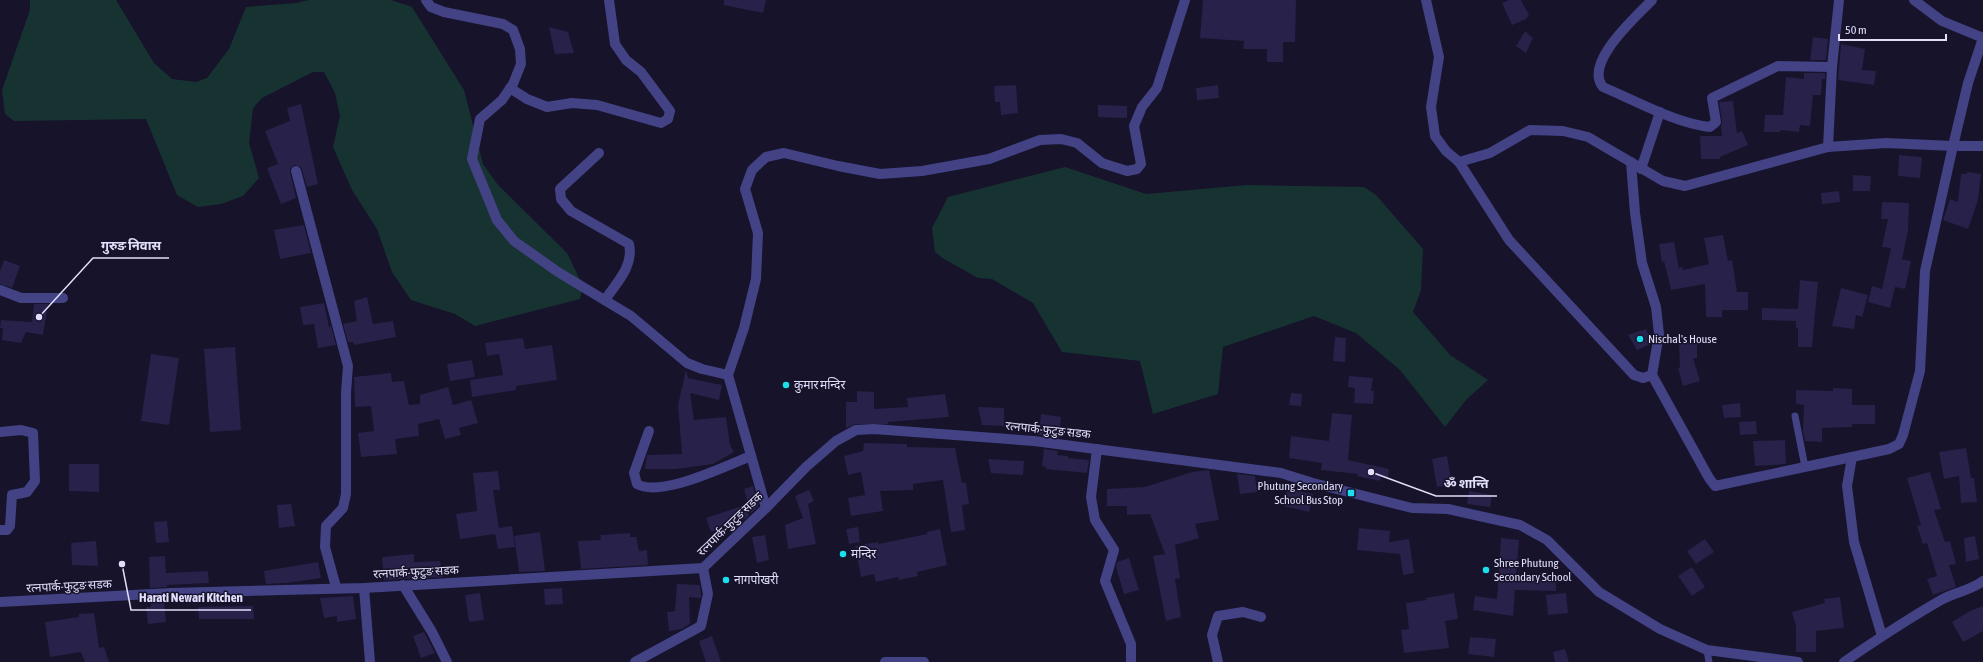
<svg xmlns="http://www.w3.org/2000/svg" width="1983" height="662" viewBox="0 0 1983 662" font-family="'Asap Condensed','Noto Sans Devanagari',sans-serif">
<rect width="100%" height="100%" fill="#16132a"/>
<g fill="#173331">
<path d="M30 0H116L154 63 172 79 196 82 207 78 229 49 246 7 296 3 309 0H391L412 7 464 90 483 164 498 185 567 253 583 286 580 299 475 326 455 314 411 300 392 272 377 229 352 190 333 147 340 116 335 93 324 72H313L262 98 253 108 249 143 259 178 243 196 221 204 198 207 177 195 146 119 14 121 5 114 2 90 30 10Z"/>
<path d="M1065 167 1146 194 1247 185 1364 187 1376 195 1423 249 1421 290 1413 312 1450 355 1488 380 1466 400 1445 427 1400 370 1356 333 1314 316 1223 347 1218 394 1153 414 1140 361 1062 352 1033 303 992 279 978 278 944 259 935 252 932 228 948 197Z"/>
</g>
<g fill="#282149">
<path d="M724 0H766L763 13 724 5Z"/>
<path d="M1203 0H1296L1295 42H1283V62H1267V49H1243L1244 41 1200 38Z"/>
<path d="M1509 0H1521L1529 15 1526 19 1512 25 1502 3Z"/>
<path d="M549 27 568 32 574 53 555 54Z"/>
<path d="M1525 31 1533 38 1526 53 1516 46Z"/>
<path d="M1813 37 1828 39 1826 60H1810Z"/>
<path d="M1841 44 1865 49 1862 70 1876 71 1874 85 1838 80Z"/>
<path d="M1804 73H1825V79H1822L1821 95H1813L1810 126 1800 125 1799 132 1780 130V132H1764L1765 115H1783L1786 77 1804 79Z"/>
<path d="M1016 85 1018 113 1001 115 1000 102H995L994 86Z"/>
<path d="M1218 85 1219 98 1197 100 1196 88Z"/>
<path d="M1733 101 1737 133 1742 131 1748 145 1720 157V159H1701L1700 136H1722L1721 127 1722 121 1719 102Z"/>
<path d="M301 104 318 184 307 187 301 167 294 165 290 169V172L296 198 281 204 267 168 278 164 265 131 290 121 287 108Z"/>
<path d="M1098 105 1127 106V118L1098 117Z"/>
<path d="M1899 155 1922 157 1920 178 1898 176Z"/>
<path d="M1967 172 1981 174 1978 200 1968 229 1943 220 1950 199 1958 202 1961 174H1967Z"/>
<path d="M1853 175 1871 176 1870 191H1853Z"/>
<path d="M1839 191 1840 202 1822 204 1821 193Z"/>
<path d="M1882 202 1909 203 1908 231 1902 259 1911 261 1905 289 1895 287 1890 308 1868 302 1872 286 1882 289 1891 248 1882 247 1888 219H1881Z"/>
<path d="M304 225 311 253 280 259 274 230Z"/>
<path d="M1723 235 1728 261 1732 260 1737 292H1748V310H1722V317H1706L1705 284 1671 290 1664 261 1662 262 1659 244 1674 242 1679 268 1682 267 1683 270 1709 264 1704 238Z"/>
<path d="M4 260 20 266 12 288 0 284V271Z"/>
<path d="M1800 280 1818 282 1812 347H1798V328H1796V321L1762 320V308L1798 309Z"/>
<path d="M1841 288 1868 295 1862 317 1856 315 1854 329 1832 326Z"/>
<path d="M367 297 373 324 393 321 396 337 354 345 353 342H348L343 324 357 321 354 301Z"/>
<path d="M324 303 329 327 331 326 336 345 318 348 314 324 303 325 300 307Z"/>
<path d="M34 304H48L43 335 26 332 21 343 2 340 3 328H0L1 320 32 322Z"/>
<path d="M1646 329 1651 341V344L1637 350 1628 335Z"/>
<path d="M1335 337 1346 338 1345 362 1333 361Z"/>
<path d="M523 338 525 349 552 345 557 380 516 386V390L472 397 470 380 503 375 499 354 487 356 485 343Z"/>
<path d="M1697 341V358H1693L1700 381 1683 386 1678 368 1680 367 1679 342Z"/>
<path d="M235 347 241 430 210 432 204 349Z"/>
<path d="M151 354 179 358 169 425 141 421Z"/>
<path d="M472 360 475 377 450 381 447 364Z"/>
<path d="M686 370 688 378 722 385 719 400 690 393 694 420 726 417 730 445 734 452 713 464 676 469H645L647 455 682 454 678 405Z"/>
<path d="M391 373 392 382 404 381 409 405 420 404V395L448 387 453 405 471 400 478 423 459 428 461 435 445 439 439 419 418 424 419 436 395 439 397 454 361 457 358 433 374 431 371 406 355 407 354 377Z"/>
<path d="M1349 376 1373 378 1371 391H1374L1373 404 1354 403 1355 388 1348 387Z"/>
<path d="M1833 388 1852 389V405H1875V424H1852V427L1822 428V442L1805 441 1803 432 1804 405 1796 404V390L1833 391Z"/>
<path d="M857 391 874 392V409L908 407 907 398 945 394 949 417 888 422V424H856L846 428V402H857Z"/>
<path d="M1291 393 1302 394 1301 406 1289 405Z"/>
<path d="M1740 403 1741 417 1724 418 1722 405Z"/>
<path d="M978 407 1004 408V426L982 425Z"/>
<path d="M1332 413 1352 415 1348 460 1389 469 1388 477 1381 476 1380 481 1357 476 1358 474 1321 470 1322 463 1289 458 1291 436 1329 441Z"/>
<path d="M1041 414 1061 417 1059 438 1039 435Z"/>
<path d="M1756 421 1757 434 1740 435 1739 422Z"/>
<path d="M1785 440 1786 464 1755 466 1753 441Z"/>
<path d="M864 443 907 444V447L955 448 962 483H966L969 504 962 505 965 530 951 532 943 480 913 484V490L880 491 883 511 851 516 848 498 865 495 861 472 848 475 844 456 863 451Z"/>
<path d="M1966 448 1971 478H1974L1977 502 1961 503 1959 476 1944 479 1939 452Z"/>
<path d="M1044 449 1058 451 1057 455 1068 456V458L1089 460 1087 473 1046 469V467L1042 466Z"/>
<path d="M1447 456 1452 484 1437 487 1432 459Z"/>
<path d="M988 459 1024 461 1023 475 991 473Z"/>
<path d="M69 464H99V492L69 491Z"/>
<path d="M1209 470 1219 520 1195 524 1199 538 1175 545 1180 578 1175 579 1181 617 1166 621 1153 556 1165 554 1150 514 1127 515V506H1107V489L1145 487 1192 472Z"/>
<path d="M498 471 500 490H493L499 528 512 526 515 547 498 549 495 534 460 539 456 514 477 511 473 473Z"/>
<path d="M1930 472 1941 509 1934 510 1945 542 1950 541 1956 564 1949 565 1956 587 1933 595 1927 579 1937 576 1927 543 1923 544 1917 526 1921 525 1907 478Z"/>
<path d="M1237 474 1255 476 1257 492 1240 494Z"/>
<path d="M753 486 759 506 751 513 744 489Z"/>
<path d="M1287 489 1313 494 1309 512 1284 506Z"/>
<path d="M809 490 814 501 808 504 816 544 788 549 785 525 803 518 795 496Z"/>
<path d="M1469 491 1492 495 1490 507 1467 504Z"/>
<path d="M291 504 295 526 279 528 277 505Z"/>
<path d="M745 505 749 516 745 519 711 532 706 518Z"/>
<path d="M167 521 169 542 156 543 154 522Z"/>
<path d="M858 527 860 542 849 544 846 529Z"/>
<path d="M1359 528 1390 531 1389 542 1409 539 1414 573 1403 575 1400 554 1357 550Z"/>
<path d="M940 529 947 565 917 572 918 576 899 580 898 577 876 582 874 574 861 577 855 546 878 542 879 544 927 534V532Z"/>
<path d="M540 532 545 571 519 572 514 536Z"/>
<path d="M630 533V537H636L639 551 647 550 648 565 581 569 578 541 601 540 600 535Z"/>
<path d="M765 535 769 560 757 563 752 537Z"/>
<path d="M1975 536 1979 559 1966 562 1964 538Z"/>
<path d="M1501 538 1519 540 1516 576H1556V591L1515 590 1513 616 1473 610 1475 596 1497 599Z"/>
<path d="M1705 539 1714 552 1696 564 1687 551Z"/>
<path d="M96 541 98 566 72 565 71 543Z"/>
<path d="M414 554V562L440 561 443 577 384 580 382 557Z"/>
<path d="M165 556 166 573 208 571 209 583 167 585V587L150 588 149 557Z"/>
<path d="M1129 558 1139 590 1124 594 1116 567 1117 562Z"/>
<path d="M318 562 321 578 287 583 266 584 264 571Z"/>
<path d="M1692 567 1705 587 1692 596 1678 576Z"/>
<path d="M677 584 700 585 701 596V598L689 597 690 624 682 629 669 631 667 612 675 611Z"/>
<path d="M562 588 563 604 545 605 544 589Z"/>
<path d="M480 593 484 620 469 622 465 595Z"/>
<path d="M1454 593 1458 619 1445 621 1449 648 1404 653 1401 630 1409 629 1406 603 1427 600 1426 598Z"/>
<path d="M1566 593 1568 613 1548 615 1546 595Z"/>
<path d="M353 596 356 619 337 622V616L324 618 320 598Z"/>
<path d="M1840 597 1844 628 1816 631V652H1796V626L1792 612 1825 603 1824 599Z"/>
<path d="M164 600 166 622 148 624 146 607H151V601Z"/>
<path d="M253 606 254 619H199L198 607Z"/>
<path d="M1983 606V631L1963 642 1952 622 1970 611Z"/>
<path d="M94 613 99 648 104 647 109 662H85L81 652 50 657 45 622 79 617V614Z"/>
<path d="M424 632 435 653 421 658 413 636Z"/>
<path d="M712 636 721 662H706L699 641Z"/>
<path d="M1470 637 1496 639 1494 657 1468 654Z"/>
<path d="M1565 649 1569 662H1555L1553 652Z"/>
</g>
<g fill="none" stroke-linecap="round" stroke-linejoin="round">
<g stroke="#424285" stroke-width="7">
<path d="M1795 416 1805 467"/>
<path d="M1707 650 1709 662"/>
</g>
<g stroke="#424285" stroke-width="10">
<path d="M426 0 431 7 444 12 503 24 513 30 520 49 521 64 513 84 502 100 480 119 472 159 497 220 514 241 558 272 631 316 687 363 702 369 728 375"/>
<path d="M1426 0 1439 57 1431 107 1435 136 1446 151 1459 162 1509 240 1634 375 1643 378 1652 375 1709 478 1715 486 1852 457"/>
<path d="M1652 0C1636 17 1583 63 1603 87 1634 100 1677 124 1710 127L1716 122 1712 98 1778 66 1832 67"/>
<path d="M1914 0 1942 21 1983 38 1968 83 1953 146H1983"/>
<path d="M510 88 527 99 547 107 572 103 597 105 661 123 668 119 670 111 641 72 626 60 615 44 609 0"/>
<path d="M1828 147 1832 67 1839 0"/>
<path d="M599 153 560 189 561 199 571 211 629 244C634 266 617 282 605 300"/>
<path d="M1459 162 1490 153 1530 130 1563 131 1588 137 1663 181 1685 186 1828 147 1886 143 1953 146 1925 271 1920 371 1903 435 1899 444 1889 449 1852 457 1847 486 1854 542 1882 636"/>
<path d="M1631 162 1635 213 1642 263 1656 307 1659 334 1652 375"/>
<path d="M1641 169 1660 112"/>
<path d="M296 171 348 366 346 393V494L343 508 326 526 325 547 336 587"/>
<path d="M0 290 21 298H63"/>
<path d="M649 431 634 473 637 484C661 498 725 466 751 456"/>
<path d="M0 432 21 430 33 433 35 481 27 492 12 495 10 526 7 530H0"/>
<path d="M1097 449 1091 497 1095 520 1114 550 1105 581 1131 644V662"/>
<path d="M766 508 728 375 744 328 756 279 758 233 745 189 752 170 766 157 784 153 838 166 880 174 922 171 989 159 1040 140 1061 139 1077 143 1102 163 1127 171 1137 169 1141 164 1134 126 1142 107 1157 88 1185 0"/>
<path d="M403 585 432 632 447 662"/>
<path d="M364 588 370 662"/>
<path d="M635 662 701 626 708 594 703 568"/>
<path d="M885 662H924"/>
<path d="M1218 662 1212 635 1218 616 1243 612 1261 617"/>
</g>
<g stroke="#424285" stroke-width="10">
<path d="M0 602 171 593 364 588 703 568 766 508 806 467 836 441 856 430 874 429 1034 441 1281 473 1313 483 1412 508 1448 509 1520 525 1547 540 1599 592 1660 629 1707 650 1798 662"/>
<path d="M1844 662C1876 640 1908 619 1941 600 1955 592 1970 591 1983 581"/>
</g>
</g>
<g fill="#1adfed" stroke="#16132a" stroke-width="1.5">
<circle cx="1640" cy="339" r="4"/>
<circle cx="786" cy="385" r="4"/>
<rect x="1347" y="489" width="8" height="8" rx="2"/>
<circle cx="843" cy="554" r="4"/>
<circle cx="1486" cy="570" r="4"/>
<circle cx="726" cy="580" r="4"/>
</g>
<g text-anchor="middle" stroke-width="3" stroke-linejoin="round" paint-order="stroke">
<g font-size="12" fill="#e1defc" stroke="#16132a" text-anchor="start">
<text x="1648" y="343">Nischal's House</text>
<text x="794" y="389">कुमार मन्दिर</text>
<text x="1343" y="490" text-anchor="end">Phutung Secondary<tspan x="1343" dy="14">School Bus Stop</tspan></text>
<text x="851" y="558">मन्दिर</text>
<text x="1494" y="567">Shree Phutung<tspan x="1494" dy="14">Secondary School</tspan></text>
<text x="734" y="584">नागपोखरी</text>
</g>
<g font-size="12" fill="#e1defc" stroke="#16132a">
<text transform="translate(1048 430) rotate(6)" y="4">रत्नपार्क-फुटुङ सडक</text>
<text transform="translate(730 524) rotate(-44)" y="4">रत्नपार्क-फुटुङ सडक</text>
<text transform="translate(416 572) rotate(-3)" y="4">रत्नपार्क-फुटुङ सडक</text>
<text transform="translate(69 586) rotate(-3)" y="4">रत्नपार्क-फुटुङ सडक</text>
</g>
</g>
<path fill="none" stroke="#e1defc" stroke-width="1.5" d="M39 317L93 258H169M1371 472L1436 496H1497M122 564L131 610H251"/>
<g fill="#e1defc" stroke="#16132a" stroke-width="1.5">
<circle cx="39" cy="317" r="4"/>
<circle cx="1371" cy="472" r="4"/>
<circle cx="122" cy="564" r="4"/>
</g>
<g font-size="13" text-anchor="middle" font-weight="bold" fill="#e1defc" stroke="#16132a" stroke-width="3" stroke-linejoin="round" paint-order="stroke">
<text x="131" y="250">गुरुङ निवास</text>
<text x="1466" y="488">ॐ शान्ति</text>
<text x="191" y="602">Harati Newari Kitchen</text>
</g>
<path d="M1839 34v6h107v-6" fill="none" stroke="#e1defc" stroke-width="2"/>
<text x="1845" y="34" font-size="12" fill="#e1defc" stroke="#16132a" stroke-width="3" paint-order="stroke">50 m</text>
</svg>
